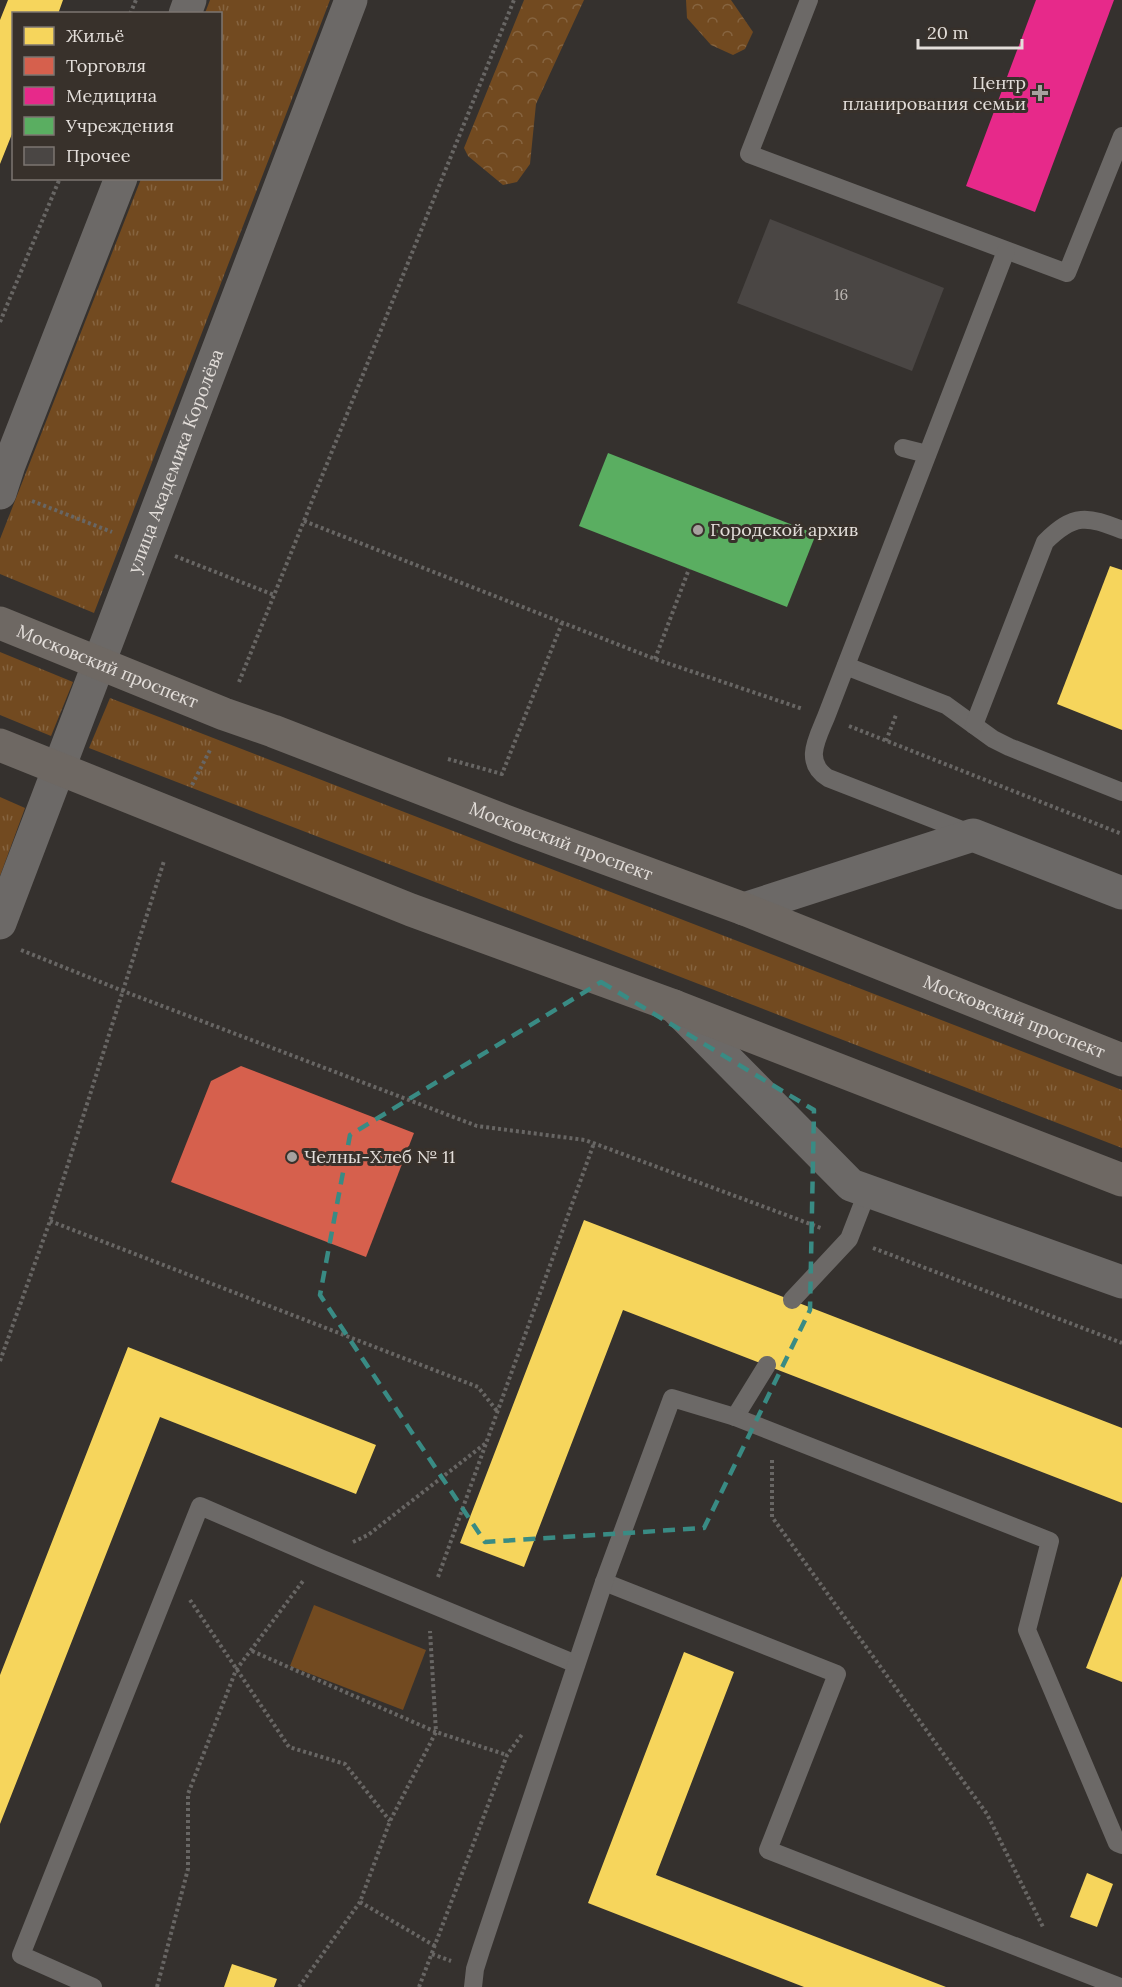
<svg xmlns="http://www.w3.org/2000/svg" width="1122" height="1987" viewBox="0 0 1122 1987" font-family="Lora,serif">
<defs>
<pattern id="grass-tufts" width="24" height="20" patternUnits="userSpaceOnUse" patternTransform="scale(1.5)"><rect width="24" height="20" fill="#724a20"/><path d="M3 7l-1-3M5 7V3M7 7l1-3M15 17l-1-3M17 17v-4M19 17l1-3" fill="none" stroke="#866440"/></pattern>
<pattern id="forest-crowns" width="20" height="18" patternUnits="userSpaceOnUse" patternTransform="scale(1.5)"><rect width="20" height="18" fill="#724a20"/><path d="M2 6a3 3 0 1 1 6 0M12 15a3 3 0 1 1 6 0" fill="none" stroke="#866440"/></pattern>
</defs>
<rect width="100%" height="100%" fill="#35312e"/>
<g fill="url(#grass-tufts)">
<path d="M210 0H330L94 613 0 574V539L141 179 220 178V14L205 13Z"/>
<path d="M0 652 73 682 51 736 0 715Z"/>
<path d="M110 698 1122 1090V1148L89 748Z"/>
<path d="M0 797 25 808 0 876Z"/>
</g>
<g fill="url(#forest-crowns)">
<path d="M524 0H584L536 104 530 164 517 182 503 185 468 156 464 148Z"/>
<path d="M686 0H731L753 32 745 49 733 55 711 45 687 18Z"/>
</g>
<path fill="#724a20" d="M314 1605 426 1650 403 1710 290 1666Z"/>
<g fill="#f6d55c">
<path d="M8 0H63L58 14H14V129L0 164V20Z"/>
<path d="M1110 566 1122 570V730L1057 704Z"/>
<path d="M584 1220 1122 1428V1503L623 1310 524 1567 460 1543Z"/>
<path d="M128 1347 376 1445 356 1494 160 1417 0 1824V1675Z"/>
<path d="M1122 1576V1682L1086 1668Z"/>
<path d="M684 1652 734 1672 656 1875 946 1987H804L588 1903Z"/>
<path d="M1087 1873 1113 1884 1097 1927 1070 1917Z"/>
<path d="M232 1964 277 1979 274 1987H224Z"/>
</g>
<path fill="#d6604d" d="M241 1066 414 1133 366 1257 171 1182 211 1081Z"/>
<path fill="#e7298a" d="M1036 0H1114L1035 212 966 186Z"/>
<path fill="#5aae61" d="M608 453 816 534 787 607 579 526Z"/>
<path fill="#4a4644" d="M770 219 944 288 912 371 737 303Z"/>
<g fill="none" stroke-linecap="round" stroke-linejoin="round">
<g stroke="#686664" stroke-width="4" stroke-dasharray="3 3" stroke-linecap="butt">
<path d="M130 14 136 0"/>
<path d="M0 322 60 178"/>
<path d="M32 501 112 532"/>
<path d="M304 521 655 659 803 709"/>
<path d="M175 556 274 595"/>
<path d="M655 659 689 569"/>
<path d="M239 682 514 0"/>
<path d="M849 726 1122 834"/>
<path d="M886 741 896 715"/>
<path d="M448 759 502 774 562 623"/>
<path d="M192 785 211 748"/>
<path d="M21 950 123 991 477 1126 585 1140 821 1228"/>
<path d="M50 1221 478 1387 497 1411"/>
<path d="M873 1248 1122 1343"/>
<path d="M0 1361 50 1221 164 861"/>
<path d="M772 1460V1517L987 1814 1043 1927"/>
<path d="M353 1542 368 1535 486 1443"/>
<path d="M438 1577 594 1143"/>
<path d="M190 1600 289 1747 345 1764 390 1821"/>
<path d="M252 1651 436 1732 430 1631"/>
<path d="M435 1946 360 1902 390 1821 436 1732 507 1755"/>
<path d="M432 1954 451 1961"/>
<path d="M157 1987 188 1869V1794L236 1670 303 1581"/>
<path d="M299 1987 360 1902"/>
<path d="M419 1987 507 1755 523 1733"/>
</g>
<g stroke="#6c6967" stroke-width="18">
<path d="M809 0 749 154 1067 273 1122 136"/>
<path d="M903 448 927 454"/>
<path d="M846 666 946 705 993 739 1009 747 1122 792"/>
<path d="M974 725 1045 542C1074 513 1087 516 1122 530"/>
<path d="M972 834 828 778C803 762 817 739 826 717L1006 251"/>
<path d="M792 1300 849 1239 868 1190"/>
<path d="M735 1417 767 1365"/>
<path d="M604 1582 837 1674 768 1850 1120 1987"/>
<path d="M93 1987 21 1955 200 1506 320 1558 576 1664"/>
<path d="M473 1987 475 1969 481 1950 604 1582 672 1398 735 1417 1050 1541 1027 1630 1117 1843 1122 1845"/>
</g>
<g stroke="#6c6967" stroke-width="33">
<path d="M744 909 973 835 1122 893"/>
<path d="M674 1006 851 1185 1122 1282"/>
</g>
<g stroke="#6c6967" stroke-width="33">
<path d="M185 14 190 0"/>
<path d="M0 493 9 465 121 178"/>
<path id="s1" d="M0 923 351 0"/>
</g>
<g stroke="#6e6863" stroke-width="33">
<path id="s2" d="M0 623 224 714 273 731 518 826 744 909 1122 1060"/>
<path d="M0 745 411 910 674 1006 1122 1180"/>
</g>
</g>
<path fill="none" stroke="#398b84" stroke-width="4.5" stroke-dasharray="12 8" stroke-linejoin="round" d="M601 982 814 1110 810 1310 704 1528 485 1542 320 1295 350 1135Z"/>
<g fill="#a6a19e" stroke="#38312b" stroke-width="2">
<path d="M1037 84h6v6h6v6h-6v6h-6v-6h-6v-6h6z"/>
<circle cx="698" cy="530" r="6"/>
<circle cx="292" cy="1157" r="6"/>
</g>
<g text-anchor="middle" stroke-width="6" stroke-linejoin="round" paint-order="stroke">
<g font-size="15" fill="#bdb8b4">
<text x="841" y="300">16</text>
</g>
<g font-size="18" fill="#e3deda" stroke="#38312b" text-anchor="start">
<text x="1026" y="89" text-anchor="end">Центр<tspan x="1026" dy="21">планирования семьи</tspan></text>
<text x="710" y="536">Городской архив</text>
<text x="304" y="1163">Челны-Хлеб № 11</text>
</g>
<g font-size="18" fill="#e3deda" stroke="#38312b">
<text dy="6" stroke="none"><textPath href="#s1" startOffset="494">улица Академика Королёва</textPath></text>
<text dy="6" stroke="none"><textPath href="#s2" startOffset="116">Московский проспект</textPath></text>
<text dy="6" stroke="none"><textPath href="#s2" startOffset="602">Московский проспект</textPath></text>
<text dy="6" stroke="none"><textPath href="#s2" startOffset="1088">Московский проспект</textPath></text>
</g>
</g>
<rect x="12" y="12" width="210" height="168" fill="#38312b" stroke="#7c7671" stroke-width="1.5"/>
<rect x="24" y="27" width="30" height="18" fill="#f6d55c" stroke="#7c7671" stroke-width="1.5"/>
<text x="66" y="42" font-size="18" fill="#e3deda">Жильё</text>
<rect x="24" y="57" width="30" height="18" fill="#d6604d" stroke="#7c7671" stroke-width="1.5"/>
<text x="66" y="72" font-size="18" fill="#e3deda">Торговля</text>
<rect x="24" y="87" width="30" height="18" fill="#e7298a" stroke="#7c7671" stroke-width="1.5"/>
<text x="66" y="102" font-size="18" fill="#e3deda">Медицина</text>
<rect x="24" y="117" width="30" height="18" fill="#5aae61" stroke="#7c7671" stroke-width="1.5"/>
<text x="66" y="132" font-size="18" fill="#e3deda">Учреждения</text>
<rect x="24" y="147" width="30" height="18" fill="#4a4644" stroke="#7c7671" stroke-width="1.5"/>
<text x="66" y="162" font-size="18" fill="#e3deda">Прочее</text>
<path d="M918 39v9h104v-9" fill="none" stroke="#e3deda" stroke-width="3"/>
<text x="927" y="39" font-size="18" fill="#e3deda" stroke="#38312b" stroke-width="4.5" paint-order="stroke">20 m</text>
</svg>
